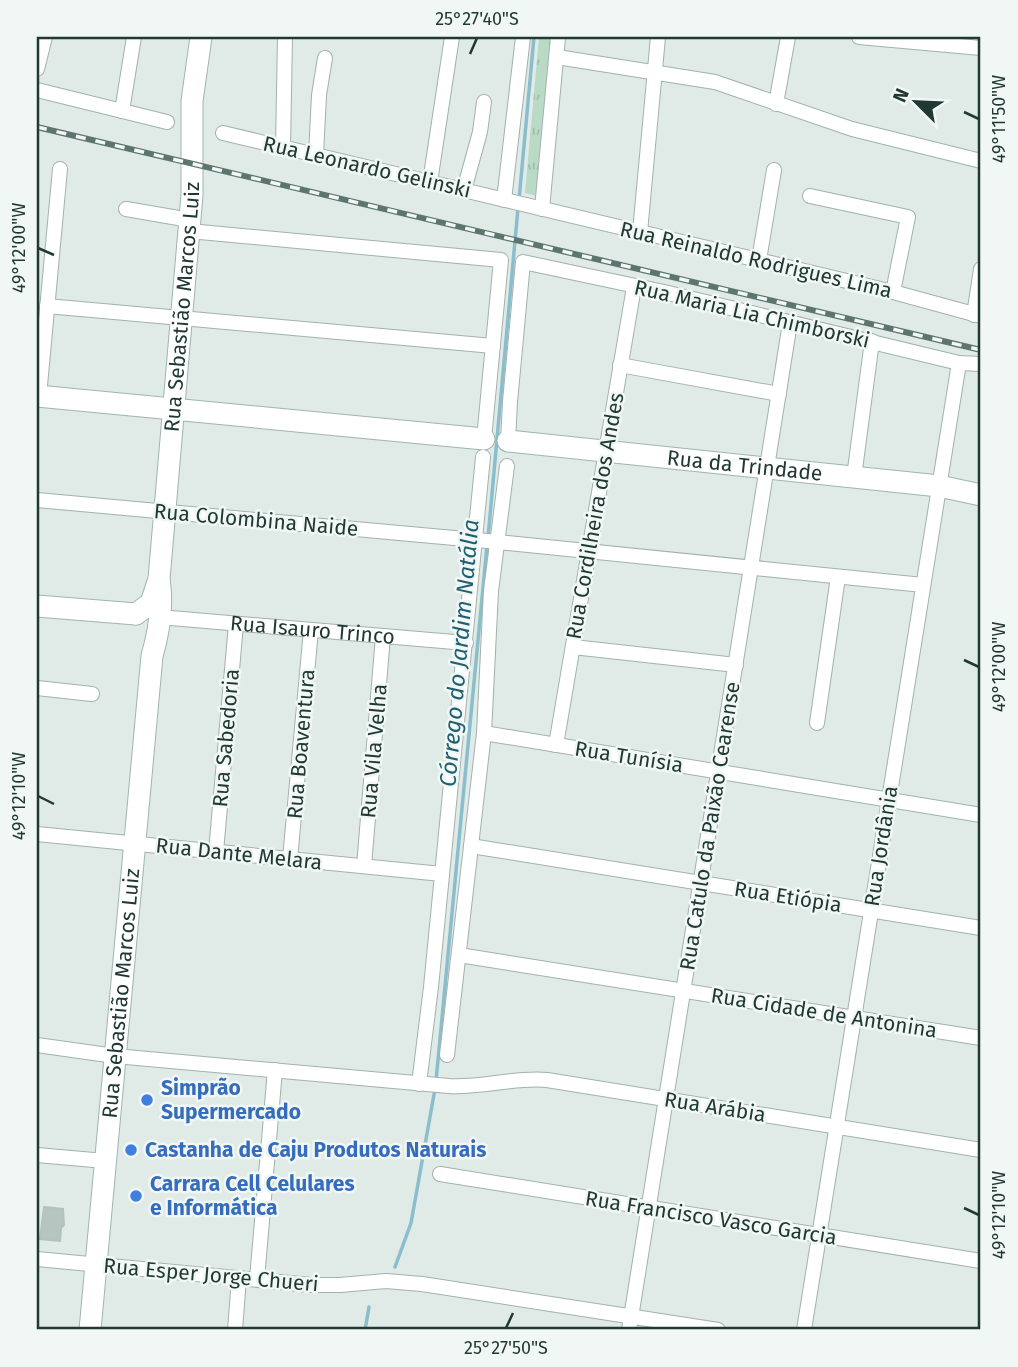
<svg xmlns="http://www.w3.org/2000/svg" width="1018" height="1367" viewBox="0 0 1018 1367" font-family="'Fira Sans',sans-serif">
<defs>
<pattern id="grass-tufts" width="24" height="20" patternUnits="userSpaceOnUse" patternTransform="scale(1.75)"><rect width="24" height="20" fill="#b9dac4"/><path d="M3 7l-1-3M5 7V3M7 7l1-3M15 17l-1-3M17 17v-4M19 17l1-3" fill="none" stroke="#9fbca9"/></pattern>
</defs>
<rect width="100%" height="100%" fill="#e0eae6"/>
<path fill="url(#grass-tufts)" d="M539 37H552L537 196 525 193Z"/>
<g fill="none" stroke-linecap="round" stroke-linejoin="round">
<g stroke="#8abecd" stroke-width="3.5">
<path d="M519 200 534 37"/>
<path d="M488 538 518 208"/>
<path d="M436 1081 487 546"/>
<path d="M395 1267 411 1223 435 1089"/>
<path d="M365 1330 369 1307"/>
</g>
</g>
<path fill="#b5c5bf" stroke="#b3c3bd" stroke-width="2" d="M44 1207 63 1209 64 1225 61 1228 60 1241 40 1239Z"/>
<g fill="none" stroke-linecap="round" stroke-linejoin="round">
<g stroke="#a3b1ad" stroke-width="16">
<g id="minor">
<path d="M859 37 981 48"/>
<path d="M557 57 715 82 852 129 981 161"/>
<path d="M37 69 45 37"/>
<path d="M37 90 167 122"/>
<path d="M776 104 788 37"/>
<path d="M122 111 134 37"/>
<path d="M223 133 893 292 981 316"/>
<path d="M283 147 285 37"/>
<path d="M316 155 319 95 325 58"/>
<path d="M430 182 452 37"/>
<path d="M464 190 480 132 484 102"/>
<path d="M810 196 908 217 893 292"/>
<path d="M504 200 523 37"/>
<path d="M126 209 190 220"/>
<path d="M542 209 558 37"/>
<path d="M189 231 501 260 484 439"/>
<path d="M640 232 658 37"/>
<path d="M759 260 774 170"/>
<path d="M47 306 493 346"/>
<path d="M974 315 981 269"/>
<path d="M620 365 779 394"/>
<path d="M39 396 60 169"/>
<path d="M508 441 510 402 523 262 664 292 959 363 981 364"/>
<path d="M854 477 872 341"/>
<path d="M37 500 498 542 923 585"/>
<path id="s1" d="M159 617 466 643"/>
<path d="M573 647 736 665"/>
<path d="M37 688 92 694"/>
<path d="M817 723 838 577"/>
<path d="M484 733 981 815"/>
<path d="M556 745 634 287"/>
<path d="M37 834 442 874"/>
<path d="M471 846 981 928"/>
<path d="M216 852 236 624"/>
<path d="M290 859 311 630"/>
<path d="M364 866 383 636"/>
<path d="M459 955 981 1038"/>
<path d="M37 1045 115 1056 449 1086C482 1088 514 1077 547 1080L981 1150"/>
<path d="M447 1055 484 733 491 591 507 466"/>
<path d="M419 1084 431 987 483 457"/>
<path d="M37 1155 105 1161"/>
<path d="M440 1174 981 1261"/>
<path d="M37 1259 311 1285H340L386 1281 422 1284 718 1330"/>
<path d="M257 1279 275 1070"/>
<path d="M235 1330 239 1278"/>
<path d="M629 1330 790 323"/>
<path d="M804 1330 959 363"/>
</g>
</g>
<g stroke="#9fb5af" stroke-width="23">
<g id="secondary">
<path d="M37 396 484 439"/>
<path id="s2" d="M508 441 939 486 981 495"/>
<path d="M37 606 136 614"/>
<path id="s3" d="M136 614 151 603 159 579 192 195V101L201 37"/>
<path id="s4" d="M90 1330 152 656C159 632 163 604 159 579"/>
</g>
</g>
<use href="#minor" stroke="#fff" stroke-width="14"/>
<use href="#secondary" stroke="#fff" stroke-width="21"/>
<g stroke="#5c7570" stroke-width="6">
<path id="rail" d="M37 127 981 350"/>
</g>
<use href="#rail" stroke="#f0f7f4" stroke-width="3.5" stroke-dasharray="10" stroke-linecap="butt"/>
</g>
<path fill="none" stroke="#213934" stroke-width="2.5" d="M470 54 477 38M964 112 979 119M38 248 54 255M964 660 979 667M38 796 54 804M964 1208 979 1215M506 1328 513 1313"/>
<g fill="#3f7fe0" stroke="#f0f7f4" stroke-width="2.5">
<circle cx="147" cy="1100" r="7"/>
<circle cx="131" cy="1150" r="7"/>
<circle cx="136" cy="1196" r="7"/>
</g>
<g text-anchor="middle" stroke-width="5" stroke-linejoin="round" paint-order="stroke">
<g font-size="21" fill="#213934" stroke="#f0f7f4">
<text transform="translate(367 167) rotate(13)" y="7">Rua Leonardo Gelinski</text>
<text transform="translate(756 260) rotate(13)" y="7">Rua Reinaldo Rodrigues Lima</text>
<text dy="7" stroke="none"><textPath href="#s3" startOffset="317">Rua Sebastião Marcos Luiz</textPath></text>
<text transform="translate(752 314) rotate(13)" y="7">Rua Maria Lia Chimborski</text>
<text dy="7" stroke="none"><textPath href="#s2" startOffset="238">Rua da Trindade</textPath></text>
<text transform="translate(595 516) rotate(-80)" y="7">Rua Cordilheira dos Andes</text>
<text transform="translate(256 520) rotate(5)" y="7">Rua Colombina Naide</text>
<text dy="7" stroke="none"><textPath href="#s1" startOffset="154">Rua Isauro Trinco</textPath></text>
<text transform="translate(226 738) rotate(-85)" y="7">Rua Sabedoria</text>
<text transform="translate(301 744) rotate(-85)" y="7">Rua Boaventura</text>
<text transform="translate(374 751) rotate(-85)" y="7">Rua Vila Velha</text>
<text transform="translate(629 757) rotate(9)" y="7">Rua Tunísia</text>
<text transform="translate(710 826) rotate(-81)" y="7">Rua Catulo da Paixão Cearense</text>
<text transform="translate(881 846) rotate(-81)" y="7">Rua Jordânia</text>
<text transform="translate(239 854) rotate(6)" y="7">Rua Dante Melara</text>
<text transform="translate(788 897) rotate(9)" y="7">Rua Etiópia</text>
<text dy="7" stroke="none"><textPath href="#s4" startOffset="338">Rua Sebastião Marcos Luiz</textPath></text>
<text transform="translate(824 1013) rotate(9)" y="7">Rua Cidade de Antonina</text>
<text transform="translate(715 1107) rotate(9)" y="7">Rua Arábia</text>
<text transform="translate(711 1218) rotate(9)" y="7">Rua Francisco Vasco Garcia</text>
<text transform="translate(211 1275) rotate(5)" y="7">Rua Esper Jorge Chueri</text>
</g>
<g font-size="21" font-weight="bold" fill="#366cbe" stroke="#f0f7f4" text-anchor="start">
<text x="161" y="1095">Simprão<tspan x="161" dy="24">Supermercado</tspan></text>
<text x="145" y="1157">Castanha de Caju Produtos Naturais</text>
<text x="150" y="1191">Carrara Cell Celulares<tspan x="150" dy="24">e Informática</tspan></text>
</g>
<g font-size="23" font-style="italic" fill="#1f5f72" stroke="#f0f7f4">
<text transform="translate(459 653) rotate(-85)" y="8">Córrego do Jardim Natália</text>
</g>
</g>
<rect width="1018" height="1367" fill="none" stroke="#f0f7f4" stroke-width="77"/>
<g transform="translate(916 102) rotate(294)" stroke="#f0f7f4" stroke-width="5" paint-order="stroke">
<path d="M0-5L12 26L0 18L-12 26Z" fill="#213934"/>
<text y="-10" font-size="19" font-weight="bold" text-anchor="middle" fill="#213934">N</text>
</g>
<rect x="38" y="38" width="941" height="1290" fill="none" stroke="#213934" stroke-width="2.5"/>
<g font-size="18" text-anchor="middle" fill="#213934">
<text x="477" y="25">25°27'40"S</text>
<text transform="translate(999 119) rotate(-90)" y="6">49°11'50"W</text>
<text transform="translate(19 248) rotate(-90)" y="6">49°12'00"W</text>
<text transform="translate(999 667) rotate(-90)" y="6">49°12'00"W</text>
<text transform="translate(19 796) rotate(-90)" y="6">49°12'10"W</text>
<text transform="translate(999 1215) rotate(-90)" y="6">49°12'10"W</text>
<text x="506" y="1354">25°27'50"S</text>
</g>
</svg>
